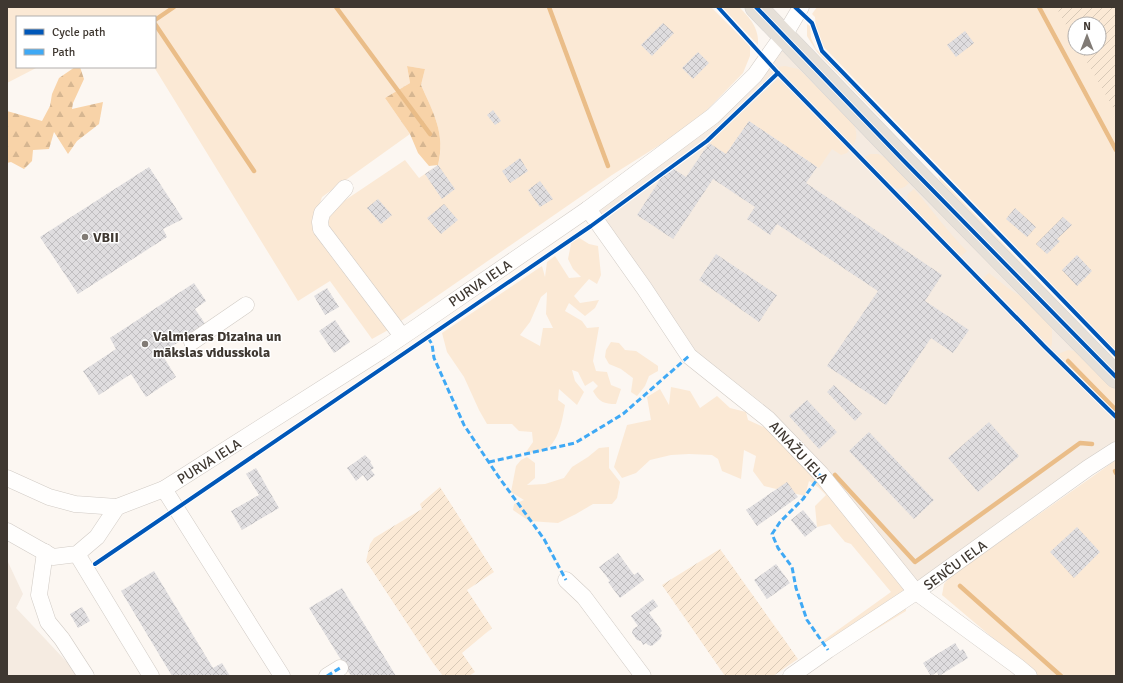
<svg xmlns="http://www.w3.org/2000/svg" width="1123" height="683" viewBox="0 0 1123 683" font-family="Signika,sans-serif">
<defs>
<pattern id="forest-firs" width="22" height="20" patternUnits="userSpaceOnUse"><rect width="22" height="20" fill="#f8d3a8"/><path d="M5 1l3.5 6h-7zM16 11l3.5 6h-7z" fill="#d6b691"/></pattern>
<pattern id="garden-furrows" width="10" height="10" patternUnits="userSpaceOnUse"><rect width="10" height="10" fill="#fbe9d5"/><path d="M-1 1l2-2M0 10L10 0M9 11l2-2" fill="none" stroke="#d8c9b7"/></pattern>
<pattern id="building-cross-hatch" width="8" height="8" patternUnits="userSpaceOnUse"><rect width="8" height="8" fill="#dfdddf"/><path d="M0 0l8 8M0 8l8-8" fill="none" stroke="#c0bec0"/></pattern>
</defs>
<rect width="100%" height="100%" fill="#fcf7f2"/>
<g fill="#f5ebe1">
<path d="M784 36 1116 377V450L916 592 821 474 689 356 588 209 713 116Z"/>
<path d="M7 560 23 594 16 608 80 676H7Z"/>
</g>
<g fill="#fbe9d5" fill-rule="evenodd">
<path d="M7 7H711L750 46V56L743 73 705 112 666 141 612 175 401 321 330 234 328 221 335 207 405 160 419 178 438 165C446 134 433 112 421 85L425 69 407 66 410 83 385 98 410 134 322 197 317 212V229L325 245 390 329 372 339 330 281 298 301 154 67H155V17H17V67H38L7 83Z"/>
<path d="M722 7H739C750 18 759 28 758 45Z"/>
<path d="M817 7H1116V351L820 43 816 29 815 17 812 14ZM1075 24H1099V48H1075Z"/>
<path d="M807 24 810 26 811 38 816 49 883 118H881L817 52 807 36Z"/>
<path d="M785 66 798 69 803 73 853 124C857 131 858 138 853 145L777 67Z"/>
<path d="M778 79 849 150 847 153 841 155 832 149 819 168 749 121 726 154 709 143Z"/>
<path d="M870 154H878L884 157 909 183C905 187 903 188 898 189L893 186 865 157Z"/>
<path d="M938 176 1095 340H1092L940 181Z"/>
<path d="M914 189C932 209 947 232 967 251L961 256 909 202 907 195Z"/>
<path d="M573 234 589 244 598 246 601 275 597 284 589 279 574 296 580 303 599 300 595 308 585 316 569 303 565 311 582 321 587 328 599 327 593 361 596 371 607 372 611 385 621 389 616 404C604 404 599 402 593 391L598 386 593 381 585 386 578 372 572 370 575 381 584 392 577 405 559 389 558 400 565 405C561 427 556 458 526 452L533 442 532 432 519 431 512 424H487L479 410 464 377 447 352 442 333 542 266 545 277 547 262 555 256 569 278 581 277 573 269 568 259ZM547 292 546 314 553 328H543L540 346 520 335 530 322 541 297Z"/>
<path d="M989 273 1008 288 1020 296 1047 322 1052 329V343L1051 347 983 278Z"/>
<path d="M611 342 619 343 625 350 636 351 658 366V371L649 376 645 386 637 396 631 392 633 378 621 369 609 364 605 357 606 350Z"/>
<path d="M1068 350 1076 351 1116 391V413L1058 354Z"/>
<path d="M671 387 690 391 700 408 717 396 730 408 746 412 748 420 770 430 906 575V611L870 633 850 627 824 648V640L891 592 851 544 845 542 830 524 817 527 815 506 826 495 818 487 809 481 805 496 764 486 753 471 756 456 744 450 741 479 722 471 718 459 712 455 689 454 671 455 650 460 636 473 622 478 614 467 627 425 651 420 647 397 660 389 669 405Z"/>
<path d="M609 447V468L620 482 617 498 612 504H593L576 514 558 523 529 521 513 510 514 504 524 500 511 492 516 466 521 460 527 457 535 463V478L527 485 545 484 564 478 572 467 588 457 599 448Z"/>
<path d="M1116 460V676H1038L942 595 944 584 950 577Z"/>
</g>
<g fill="url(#forest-firs)">
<path d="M407 66 425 69 421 85C433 112 446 134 438 165L429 166 418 153 410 134 385 98 410 83Z"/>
<path d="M75 67H80L84 79 73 103 72 109 103 102 99 124 77 141 68 154 54 132 49 149 33 150 32 161 24 169 11 162 7 163V111L42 121 50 106 52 94 59 78Z"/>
</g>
<g fill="url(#garden-furrows)">
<path d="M1056 7H1116V113L1079 48H1099V24H1075V41Z"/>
<path d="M440 487 494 572 467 590 492 628 462 653 475 672 469 676H443L433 663 366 561 370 544 374 538 422 509 420 504Z"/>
<path d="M720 549 798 659 773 676H725L662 585Z"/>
</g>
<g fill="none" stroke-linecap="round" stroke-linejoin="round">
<g stroke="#eabd88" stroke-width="4.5">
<path d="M336 7 430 134"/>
<path d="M549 7 608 166"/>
<path d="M1039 7 1116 150"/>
<path d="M155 20 174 7"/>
<path d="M155 24 254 171"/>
<path d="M1068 361 1116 410"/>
<path d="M1115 471 1116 473"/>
<path d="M835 475 915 562 1080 443 1092 444"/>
<path d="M960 586 1061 676"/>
</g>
</g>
<g fill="url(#building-cross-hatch)">
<path d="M663 23 674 33 652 56 641 45Z"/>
<path d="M965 31 974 43 956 57 947 45Z"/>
<path d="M698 52 709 63 693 79 682 68Z"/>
<path d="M493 110 501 121 495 125 487 115Z"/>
<path d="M749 121 817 167 806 183 942 275 925 301 969 330 953 353 931 338 886 405 827 366 878 291 777 224 770 235 747 219 755 207 713 179 673 239 637 215 669 166 686 177 709 143 726 154Z"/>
<path d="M520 158 528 171 510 183 502 171Z"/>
<path d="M438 165 455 189 442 199 425 174Z"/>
<path d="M149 167 183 219 163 229 167 237 78 294 40 237Z"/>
<path d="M540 181 553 199 540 207 528 190Z"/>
<path d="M378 199 392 215 381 224 367 208Z"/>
<path d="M444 204 458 220 441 234 427 218Z"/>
<path d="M1015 208 1036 227 1027 237 1006 219Z"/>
<path d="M1063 217 1072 225 1057 239 1060 241 1047 254 1036 244Z"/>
<path d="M716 254 777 295 759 322 699 280Z"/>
<path d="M1077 255 1092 271 1077 286 1062 270Z"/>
<path d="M194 283 206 301 195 309 206 325 161 353 176 377 146 397 131 374 99 395 83 371 116 349 110 338Z"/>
<path d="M327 288 339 307 325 315 314 296Z"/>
<path d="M335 320 350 342 334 353 319 331Z"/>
<path d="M834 385 862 414 855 421 827 392Z"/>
<path d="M807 400 837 432 819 449 789 416Z"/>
<path d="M989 422 1019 456 978 492 948 458Z"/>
<path d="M869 432 934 500 914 519 849 451Z"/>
<path d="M365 455 371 461 370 462 374 468 371 470 375 475 367 481 363 475 356 481 347 468Z"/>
<path d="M256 468 279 508 242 530 231 511 259 495 246 474Z"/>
<path d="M787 482 798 497 757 526 746 510Z"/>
<path d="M803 510 817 527 805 537 791 520Z"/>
<path d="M1077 527 1100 552 1074 578 1050 552Z"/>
<path d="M618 553 634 575 638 572 644 580 620 598 608 582 610 581 599 567Z"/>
<path d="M776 564 790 583 767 599 754 580Z"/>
<path d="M154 571 213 668 222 663 230 676H172L121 591Z"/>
<path d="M342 588 396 676H351L309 608Z"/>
<path d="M653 599 658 606 649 613 662 631 660 633 662 635 660 639 652 646 648 645 646 643 643 645 641 641 637 640 632 633 633 629 638 626 631 616Z"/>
<path d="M82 607 90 621 78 628 70 614Z"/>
<path d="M955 643 960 651 963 649 968 658 939 676 937 672 931 676 923 663Z"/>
</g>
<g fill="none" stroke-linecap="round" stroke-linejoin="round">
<g stroke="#d1cbc5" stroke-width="17">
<g id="minor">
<path d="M345 188 322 213 320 222 321 229 402 336"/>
<path d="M588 209 644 288 689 356 768 419 821 474 916 592 1017 666 1029 676"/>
<path d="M192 342 246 305"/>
<path d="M7 478 49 497 75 504 117 507 164 489 381 351 418 326 588 209 713 116 755 75 776 45 784 36 801 7"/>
<path d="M164 489 282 676"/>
<path d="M7 531 53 557 77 554 97 537 117 507"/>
<path d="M45 552 39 595 48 622 62 639 86 676"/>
<path d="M77 554 151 676"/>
<path d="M566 580 584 597 643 676"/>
<path d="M327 676 340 668"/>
<path d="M791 676 828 650 916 592 1088 468 1116 450"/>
</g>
</g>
<g stroke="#d8d4d1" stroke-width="23">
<path id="primary" d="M756 7 903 160 1116 377"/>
</g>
<use href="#minor" stroke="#fffefd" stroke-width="16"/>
<use href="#primary" stroke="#e6e0d8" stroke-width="22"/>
<g stroke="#3fa9f5" stroke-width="3" stroke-dasharray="6 3" stroke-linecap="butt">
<path d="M428 338 432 344 434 358 464 425 498 476 544 539 566 580"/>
<path d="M489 462 575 443 623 414 689 356"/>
<path d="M821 474 803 499 780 522 772 534 778 548 792 567 796 588 807 620 828 650"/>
<path d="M327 676 340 668"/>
</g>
<g stroke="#fff" stroke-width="6">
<g id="cycleway">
<path d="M718 7 778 73 1045 347 1116 417"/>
<path d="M756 7 903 160 1116 377"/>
<path d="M795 7 812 23 822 51 1116 355"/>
<path d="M95 564 591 226 707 141 778 73"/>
</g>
</g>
<use href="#cycleway" stroke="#0057b8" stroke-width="4"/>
</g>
<g fill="#817b75" stroke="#fff" stroke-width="1.5">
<circle cx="85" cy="237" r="4"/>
<circle cx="145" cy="344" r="4"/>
</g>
<g text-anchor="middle" stroke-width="3" stroke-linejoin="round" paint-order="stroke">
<g font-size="14" font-weight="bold" fill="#3f3831" stroke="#fff" text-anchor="start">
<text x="93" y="242">VBII</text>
<text x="153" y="341">Valmieras Dizaina un<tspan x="153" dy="16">mākslas vidusskola</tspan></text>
</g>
<g font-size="14" fill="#3f3831" stroke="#fff">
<text transform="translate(480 283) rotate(-34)" y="5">PURVA IELA</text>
<text transform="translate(799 452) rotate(47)" y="5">AINAŽU IELA</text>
<text transform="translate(209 461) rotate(-32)" y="5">PURVA IELA</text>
<text transform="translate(955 565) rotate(-36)" y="5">SENČU IELA</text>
</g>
</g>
<rect width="1123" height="683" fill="none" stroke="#3f3831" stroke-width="16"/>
<rect x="16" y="16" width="140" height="52" fill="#ffffff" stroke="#b2afad"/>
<rect x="24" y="29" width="20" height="6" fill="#0057b8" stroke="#b2afad"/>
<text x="52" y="36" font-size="12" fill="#3f3831">Cycle path</text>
<rect x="24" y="49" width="20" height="6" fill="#3fa9f5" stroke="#b2afad"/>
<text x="52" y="56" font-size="12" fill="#3f3831">Path</text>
<g transform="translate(1087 36)"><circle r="19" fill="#ffffff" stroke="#b2afad"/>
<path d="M0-3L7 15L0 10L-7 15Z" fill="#817b75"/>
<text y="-6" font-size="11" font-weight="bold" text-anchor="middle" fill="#3f3831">N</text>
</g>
</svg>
